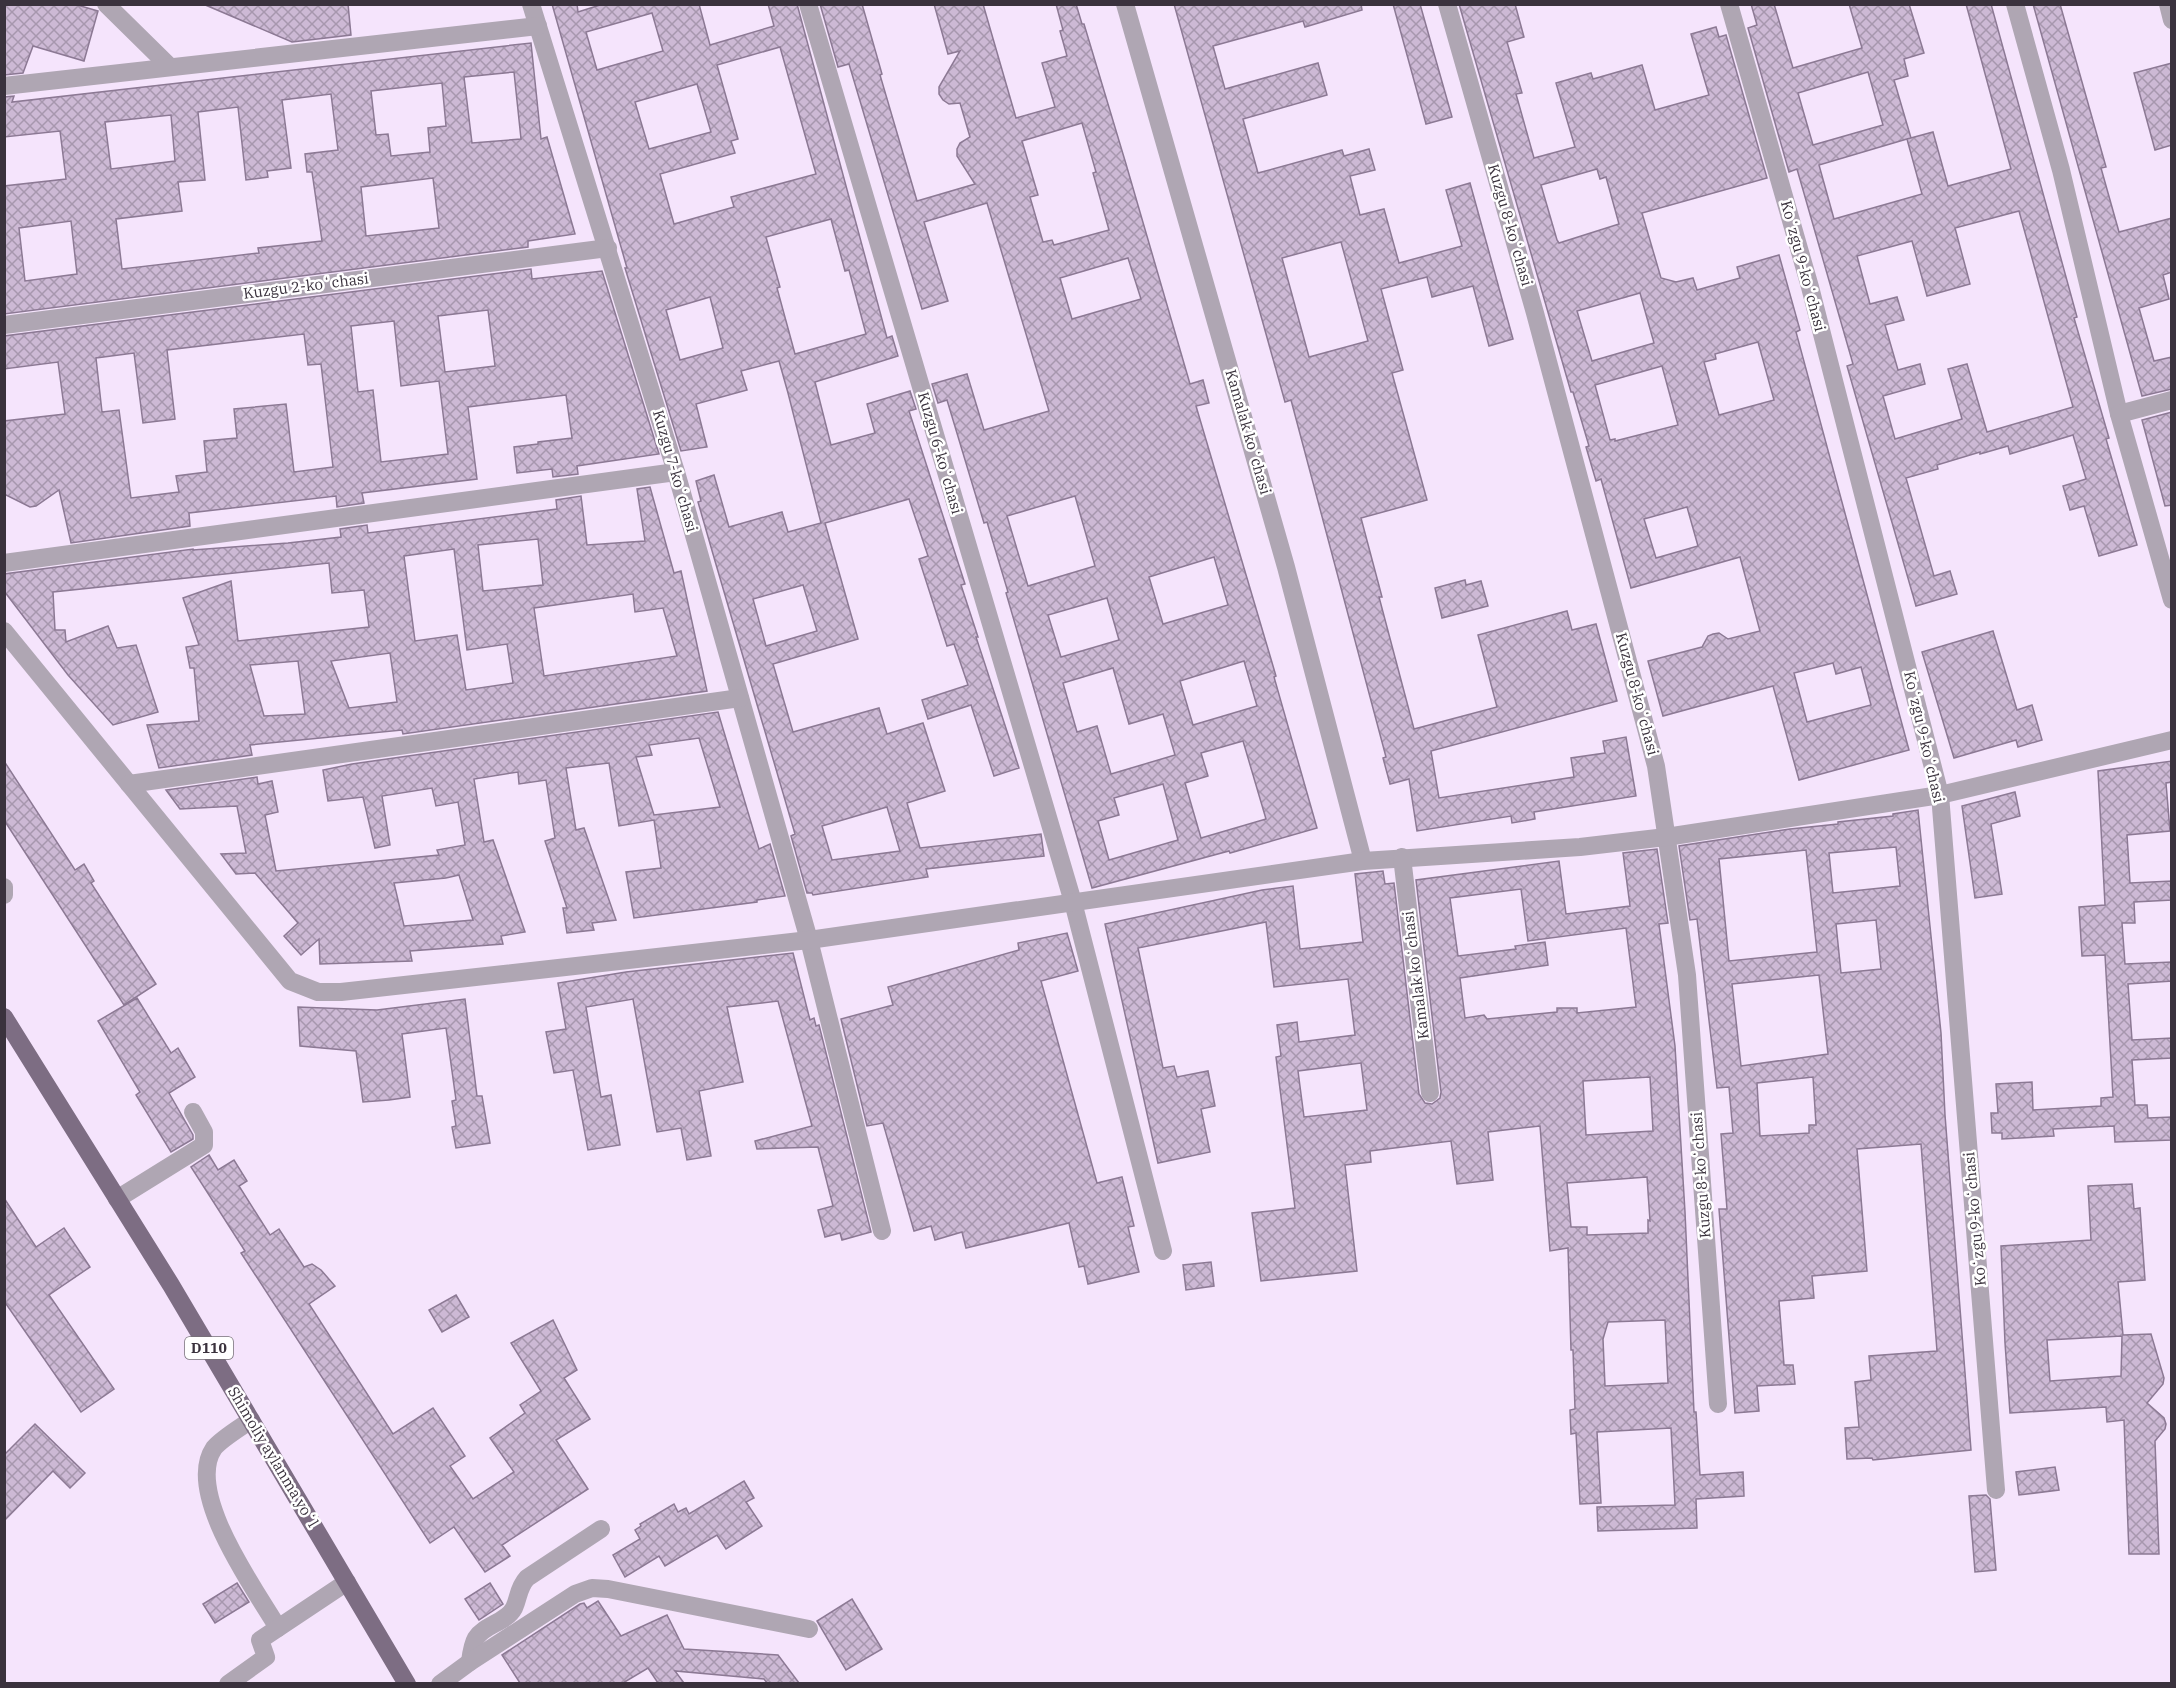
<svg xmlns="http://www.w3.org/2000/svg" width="2176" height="1688" viewBox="0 0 2176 1688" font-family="'IBM Plex Serif',serif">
<defs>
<pattern id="building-cross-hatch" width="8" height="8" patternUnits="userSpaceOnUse" patternTransform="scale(1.5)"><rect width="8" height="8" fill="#cdb9d5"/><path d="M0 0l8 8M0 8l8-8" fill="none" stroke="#a797ae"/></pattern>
</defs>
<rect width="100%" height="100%" fill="#f5e4fc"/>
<g fill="url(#building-cross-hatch)" stroke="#8c7994" stroke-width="1.5" fill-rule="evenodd">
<path d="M4 4H74L98 11 84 61 33 46 23 73 4 75Z"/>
<path d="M203 4H348L351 35 292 42Z"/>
<path d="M552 4H577L578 12 603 4H699L710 45 774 26 768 4H797L887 338 892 336 898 356 815 382 831 445 875 433 867 404 910 391 916 409 909 411 965 584 961 585 978 637H976L1019 768 994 776 971 705 928 719 922 700 968 685 954 644 947 646 919 559 928 556 909 499 825 523 858 639 773 664 793 732 879 708 887 734 923 723 945 791 907 803 920 848 1041 834 1044 856 926 869 928 877 813 895 812 893H807L791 836 795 834 715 561 698 502 701 501 696 481 714 475 729 527 782 512 788 532 821 523 788 393 779 361 741 371 747 390 696 404 707 447 681 451 625 268H627ZM652 13 663 51 597 70 586 32ZM780 47 816 174 731 197 734 207 674 224 660 174 735 153 731 141 738 139 717 65ZM697 84 711 132 649 149 635 102ZM831 219 845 271 849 270 866 334 795 354 777 288 780 287 766 237ZM710 297 723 348 680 360 666 310ZM803 585 817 631 766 646 753 599ZM887 807 900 851 832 860 822 826Z"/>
<path d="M820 4H862L882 74 880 75 917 201 975 184 957 156V149L960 143 970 137 960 103 949 104 943 100 939 94V87L960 51 948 54 934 4H983L1016 118 1055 107 1042 63 1067 56 1060 31 1063 30 1056 4H1076L1082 24H1084L1126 164 1190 384 1203 380 1209 403 1196 406 1276 676 1274 677 1317 828 1230 853 1229 851 1092 888 1006 593 1008 592 987 522 984 523 947 400 938 403 932 384 967 374 984 430 1049 411 987 203 924 222 948 301 922 309 849 64 838 67ZM1082 123 1096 172 1093 173 1109 230 1054 245 1052 240 1043 242 1030 197 1038 195 1022 141ZM1128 258 1141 299 1072 319 1060 278ZM1075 496 1095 566 1028 586 1007 516ZM1214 557 1228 605 1163 624 1149 577ZM1107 598 1119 640 1061 657 1048 615ZM1244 661 1257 706 1193 725 1180 681ZM1113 668 1129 724 1163 714 1175 755 1111 774 1097 726 1077 732 1063 683ZM1243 741 1266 819 1201 838 1185 783 1208 776 1201 753ZM1163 784 1178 840 1109 860 1098 821 1119 815 1114 798Z"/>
<path d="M1174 4H1361L1362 10 1305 27 1303 21 1213 46 1225 89 1318 63 1327 95 1243 119 1258 173 1342 150 1344 156 1369 149 1375 170 1350 176 1360 215 1384 209 1399 263 1462 246 1446 190 1470 183 1513 339 1489 346 1473 286 1432 297 1427 277 1381 289 1403 370 1392 373 1427 500 1361 518 1382 597H1379L1414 729 1497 707 1478 635 1567 611 1572 630 1596 624 1617 701 1431 751 1439 798 1574 777 1571 758 1605 753 1603 741 1626 737 1636 796 1534 812 1535 819 1512 823 1511 816 1417 831 1409 779 1390 784 1383 758 1386 757 1291 400 1285 402ZM1341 242 1368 341 1309 357 1282 258Z"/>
<path d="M1393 4H1420L1452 117 1426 124Z"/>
<path d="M1459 4H1515L1524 37 1507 42 1522 93 1516 94 1534 158 1575 147 1556 83 1591 73 1593 79 1642 65 1655 110 1709 95 1691 34 1716 27 1719 37 1726 35 1767 178 1642 213 1661 278 1676 282 1693 278 1697 290 1740 278 1737 267 1779 255 1800 330 1796 332 1909 750 1799 780 1773 686 1663 716 1648 661 1702 647 1708 636 1713 634 1719 633 1728 639 1760 631 1740 557 1631 588 1601 479 1596 481 1586 447 1589 446 1573 392H1571ZM1597 169 1600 179 1606 177 1619 224 1559 243 1557 240 1541 185ZM1640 293 1654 343 1592 361 1577 311ZM1758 342 1774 400 1719 415 1704 362 1716 359 1715 354ZM1662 366 1678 425 1615 441V439L1610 440 1595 385ZM1687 507 1698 546 1656 558 1644 519ZM1833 663 1836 674 1861 667 1871 705 1807 722 1794 673Z"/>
<path d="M1751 4H1774L1793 68 1862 48 1849 4H1909L1924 53 1904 59 1908 76 1894 80 1911 138 1907 139 1933 132 1948 186 2011 169 1966 4H1991L2077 317 2074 318 2109 438 2106 439 2137 545 2099 556 2084 506 2070 510 2063 486 2086 479 2073 435 2010 454 2008 446 1980 454V452L1937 465 1938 469 1906 478 1934 576 1950 571 1957 594 1916 606 1847 366 1853 364 1797 169 1789 172 1748 28 1757 25ZM1868 72 1883 125 1813 145 1798 93ZM1907 139 1922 194 1834 219 1819 165ZM2019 211 2073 407 1987 432 1967 364 1948 369 1962 419 1895 439 1883 396 1925 384 1920 364 1898 370 1885 325 1904 320 1897 297 1870 304 1857 256 1912 241 1927 296 1970 284 1955 228Z"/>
<path d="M2033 4H2060L2106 167 2101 168 2119 232 2172 218V272L2163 275 2169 299 2139 308 2154 361 2172 357V389L2142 396Z"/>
<path d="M531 43 541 139 547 137 575 234 528 241V247L4 314V186L66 179 60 131 4 137V97L14 96 12 102ZM514 72 521 139 472 143 464 77ZM442 83 446 126 428 128 430 152 391 156 388 134 376 135 371 91ZM331 94 338 150 305 154 307 172H312L322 241 258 248 259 253 122 269 116 219 182 211 178 182 205 180 198 112 238 107 246 180 268 177 267 171 291 168 282 100ZM171 115 175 161 111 169 105 122ZM433 178 439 228 366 236 361 187ZM71 221 77 274 25 281 19 228Z"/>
<path d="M2172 63V145L2155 150 2134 73Z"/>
<path d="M531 269 532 279 602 271 659 454 577 466 578 474 553 477 552 469 517 473 514 447 538 444V442L572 438 566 395 468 407 477 479 362 493 364 503 337 507 336 496 189 513 190 526 71 543 59 490 36 506 30 507 4 494V421L65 414 58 362 4 369V336ZM488 310 495 366 445 372 438 316ZM394 321 401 386 439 381 448 454 381 462 373 390 358 392 351 326ZM304 334 308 365 321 364 333 467 294 472 286 404 234 409 237 438 204 441 207 472 176 476 179 492 131 498 119 410 102 412 96 358 134 353 143 423 175 419 167 350Z"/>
<path d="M2172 412V505L2165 506 2142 420Z"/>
<path d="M650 487 674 573 681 571 707 691 403 734 402 730 250 745 252 755 159 768 147 725 199 721 194 668H190L186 647 199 645 183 598 231 581 238 641 369 627 364 590 332 593 329 563 53 592 55 630H65L66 642 108 626 117 648 136 645 158 712 113 725 68 675 4 591V574L193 549V550L288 543 341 537 340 529 367 525 368 533 557 509 556 500 581 496 587 545 645 541 637 489ZM538 539 543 585 483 591 478 545ZM454 549 467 650 507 644 513 683 466 690 457 635 415 641 404 556ZM633 594 635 612 663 608 677 656 544 676 534 608ZM390 653 397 702 349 708 331 661ZM298 661 305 714 264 716 250 665Z"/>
<path d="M1465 580 1466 585 1481 581 1488 606 1442 618 1435 588Z"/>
<path d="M1993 631 2017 710 2032 705 2042 740 2018 747 2016 740 1954 758 1922 652Z"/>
<path d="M718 712 759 849 770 844 785 896 757 900V902L634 918 626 872 661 868 654 820 619 826 609 763 566 768 576 830 584 828 616 920 592 923 594 930 567 933 563 908H567L545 841 555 838 546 780 519 784 518 772 474 779 484 842 493 840 525 932 501 936 503 944 410 951 412 961 320 964 319 939 301 955 284 936 298 923 255 873 236 874 221 854 246 853 237 806 180 809 166 790 257 777 258 784 272 781 278 812 265 815 276 871 439 855 437 850 465 845 458 802 436 806 432 788 382 796 390 845 375 848 363 797 328 801 323 770 352 764ZM699 738 720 807 654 815 636 757 652 755 649 745ZM459 875 473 920 404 926 394 883 446 878Z"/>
<path d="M4 761 75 870 84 864 94 881 91 883 156 984 124 1005 4 820Z"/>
<path d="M2172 761V782L2166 783 2170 831 2127 835 2130 883 2172 881V900L2134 902 2135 923H2122L2125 964 2172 962V981L2128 984 2132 1040 2172 1038V1058L2132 1060 2135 1105H2147L2148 1118 2172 1117V1140L2115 1142 2114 1126 2053 1129 2054 1136 2002 1139V1133H1992L1991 1113H1998L1996 1084 2032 1082 2033 1110 2101 1106V1098L2113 1097 2105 955 2082 956 2079 907 2105 905 2098 771Z"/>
<path d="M2015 792 2020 816 1991 824 2002 894 1975 898 1962 806Z"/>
<path d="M1918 810 1941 1033 1945 1115 1971 1450 1873 1460 1872 1458 1847 1459 1845 1428 1859 1427 1855 1382 1871 1380 1869 1356 1937 1351 1921 1144 1857 1149 1867 1271 1812 1276 1814 1298 1779 1301 1784 1365H1793L1795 1384 1757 1386 1759 1411 1735 1413 1719 1209H1727L1721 1134 1733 1133 1729 1087 1717 1088 1697 919 1690 920 1679 846 1790 829 1838 824V822L1893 816V814ZM1896 847 1900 886 1833 893 1829 853ZM1806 850 1817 952 1729 961 1719 859ZM1876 920 1881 969 1841 973 1836 924ZM1819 975 1828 1054 1741 1066 1732 984ZM1813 1077 1816 1125H1809V1133L1760 1136 1757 1083Z"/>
<path d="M1657 849 1668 923 1659 924 1675 1046 1685 1212 1694 1412H1696L1700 1475 1743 1472 1744 1496 1696 1499 1697 1528 1598 1531 1597 1507 1675 1505 1671 1428 1597 1432 1601 1503 1580 1504 1576 1433 1571 1434 1570 1410 1575 1409 1573 1350H1571L1568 1248 1550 1251 1540 1126 1488 1132 1493 1180 1457 1184 1451 1141 1370 1151 1371 1162 1345 1165 1357 1271 1261 1281 1252 1213 1295 1208 1276 1057 1281 1056 1277 1025 1297 1022 1299 1042 1355 1035 1348 979 1274 987 1266 922 1138 948 1163 1068 1174 1066 1177 1077 1208 1071 1215 1106 1201 1109 1210 1152 1158 1163 1105 924 1262 890 1293 886 1300 949 1363 942 1355 874 1383 871 1385 884 1394 883 1419 1094 1425 1103 1432 1104 1440 1098 1441 1092 1416 880 1559 861 1566 914 1630 906 1623 853ZM1521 889 1528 941 1626 928 1636 1007 1577 1013V1008H1557V1012L1487 1019 1484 1015 1465 1018 1460 978 1548 965 1545 942 1515 946 1516 949 1458 956 1450 898ZM1361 1063 1367 1110 1304 1117 1298 1071ZM1650 1077 1653 1131 1586 1135 1583 1081ZM1647 1177 1650 1221 1648 1220V1233L1587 1235V1227H1571L1567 1183ZM1665 1320 1668 1383 1605 1386 1603 1339 1608 1322Z"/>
<path d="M1067 933 1078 971 1041 981 1097 1183 1122 1177 1134 1226 1128 1227 1139 1272 1088 1284 1084 1266 1079 1267 1069 1223 966 1248 962 1232 935 1240 931 1226 914 1231 883 1123 867 1126 841 1019 893 1005 888 987 1019 950 1018 943Z"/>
<path d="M793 953 810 1020 814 1018 816 1026 819 1025 871 1232 842 1240 840 1233 825 1237 818 1210 833 1206 818 1147 757 1149 755 1141 812 1126 778 1001 727 1007 743 1082 699 1091 711 1156 687 1160 681 1128 657 1132 633 999 586 1007 601 1097 611 1095 620 1145 588 1150 573 1070 554 1073 546 1032 566 1029 558 983 626 972Z"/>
<path d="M137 998 171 1053 178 1048 195 1077 169 1093 193 1135V1139L171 1152 136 1095 140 1092 98 1021Z"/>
<path d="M465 999 477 1096H482L490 1143 456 1148 452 1127 456 1126 452 1101 456 1100 446 1028 402 1034 410 1097 389 1100 363 1102 356 1051 300 1046 298 1007 377 1010Z"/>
<path d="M209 1155 218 1170 234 1160 247 1181 239 1186 270 1235 279 1229 304 1267 312 1264 321 1270 335 1286 309 1304 393 1434 433 1408 465 1456 450 1466 473 1499 514 1472 490 1438 525 1413 520 1405 541 1391 511 1343 553 1320 577 1370 564 1378 590 1419 556 1440 588 1489 502 1545 510 1556 485 1572 454 1527 430 1543 241 1253 245 1251 191 1167Z"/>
<path d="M2132 1184 2134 1209 2140 1208 2145 1280 2118 1282 2123 1335 2151 1334 2164 1378 2163 1384 2147 1403 2164 1418 2166 1424 2165 1429 2155 1441 2159 1554H2129L2124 1420 2107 1422 2106 1407 2010 1413 2005 1343 2001 1246 2091 1240 2088 1186ZM2122 1336 2121 1376 2050 1381 2047 1340Z"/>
<path d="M4 1198 36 1247 64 1228 90 1267 49 1295 114 1389 81 1412 4 1301Z"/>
<path d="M1211 1262 1214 1286 1186 1290 1183 1265Z"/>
<path d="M456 1295 469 1317 442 1332 429 1310Z"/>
<path d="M35 1424 85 1473 70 1488 53 1471 4 1521V1455Z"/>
<path d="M2055 1467 2059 1490 2019 1495 2016 1472Z"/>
<path d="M744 1481 754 1498 746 1502 762 1526 726 1549 717 1535 665 1566 659 1556 625 1577 613 1555 640 1539 635 1530 641 1526 640 1524 674 1504 678 1512 686 1508 689 1514Z"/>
<path d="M1986 1495 1990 1499 1996 1570 1975 1572 1969 1496Z"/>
<path d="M237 1583 249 1602 215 1623 203 1604Z"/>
<path d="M490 1583 503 1604 479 1620 465 1599Z"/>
<path d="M852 1599 882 1649 846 1670 817 1621Z"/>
<path d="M598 1601 621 1636 667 1615 684 1649 778 1655 799 1683H767L764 1679 675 1671 684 1683H658L648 1668 623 1683H520L502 1655 580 1604 584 1603 587 1608Z"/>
</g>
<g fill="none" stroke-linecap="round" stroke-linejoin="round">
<g stroke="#afa6b3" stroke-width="18">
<path d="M106 4 170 67"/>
<path d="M531 4 676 472 809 940 882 1231"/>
<path d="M808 4 1073 902 1163 1251"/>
<path d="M1125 4 1286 567 1363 861"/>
<path d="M1447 4 1535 313 1656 766 1687 975 1718 1404"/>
<path d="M1729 4 1810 287 1940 795 1996 1490"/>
<path d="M2015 4 2061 170 2119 414 2172 600"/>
<path d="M2168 4 2172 20"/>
<path d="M4 86 538 26"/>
<path d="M4 325 608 248"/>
<path d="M2119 414 2172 400"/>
<path d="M4 563 676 472"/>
<path d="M4 631 290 981 318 992H341L809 940 1363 861 1580 847 1666 837 1940 795 2172 740"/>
<path d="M129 784 740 698"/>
<path d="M1402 857 1430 1093"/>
<path d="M4 887V895"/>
<path d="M117 1199 204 1145V1132L193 1112"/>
<path d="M251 1420C241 1427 221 1439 214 1448 184 1492 255 1589 278 1628"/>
<path d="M470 1662C471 1654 472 1645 476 1638 485 1624 506 1623 514 1608 519 1597 518 1588 527 1578L601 1529"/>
<path d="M228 1684 266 1657 260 1640 347 1582"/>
<path d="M440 1684 470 1662 575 1594 592 1588 608 1589 809 1629"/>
</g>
<path stroke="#7d6d83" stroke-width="18" d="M4 1017 171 1285 407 1684"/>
</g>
<g text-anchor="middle" stroke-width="5" stroke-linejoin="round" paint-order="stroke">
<rect fill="#fff" stroke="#757077" stroke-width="1.5" x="185" y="1337" width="48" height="22" rx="4.5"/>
<g font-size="14" font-weight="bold" fill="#3a323d">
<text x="209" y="1353">D110</text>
</g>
<g font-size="15" fill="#3a323d" stroke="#fff">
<text transform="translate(1510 225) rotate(74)" y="5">Kuzgu 8-koʻchasi</text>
<text transform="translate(1803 266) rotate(75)" y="5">Koʻzgu 9-koʻchasi</text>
<text transform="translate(306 286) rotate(-7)" y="5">Kuzgu 2-koʻchasi</text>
<text transform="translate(1248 432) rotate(74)" y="5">Kamalak koʻchasi</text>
<text transform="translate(940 453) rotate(74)" y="5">Kuzgu 6-koʻchasi</text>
<text transform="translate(675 471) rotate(74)" y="5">Kuzgu 7-koʻchasi</text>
<text transform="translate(1637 694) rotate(75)" y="5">Kuzgu 8-koʻchasi</text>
<text transform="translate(1924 737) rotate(77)" y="5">Koʻzgu 9-koʻchasi</text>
<text transform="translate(1416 975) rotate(-97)" y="5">Kamalak koʻchasi</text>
<text transform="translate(1701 1175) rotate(-94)" y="5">Kuzgu 8-koʻchasi</text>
<text transform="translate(1975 1219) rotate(-95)" y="5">Koʻzgu 9-koʻchasi</text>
<text transform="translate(273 1457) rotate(59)" y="5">Shimoliy aylanma yoʻl</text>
</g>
</g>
<rect width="2176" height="1688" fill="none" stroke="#3a323d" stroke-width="12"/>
</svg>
